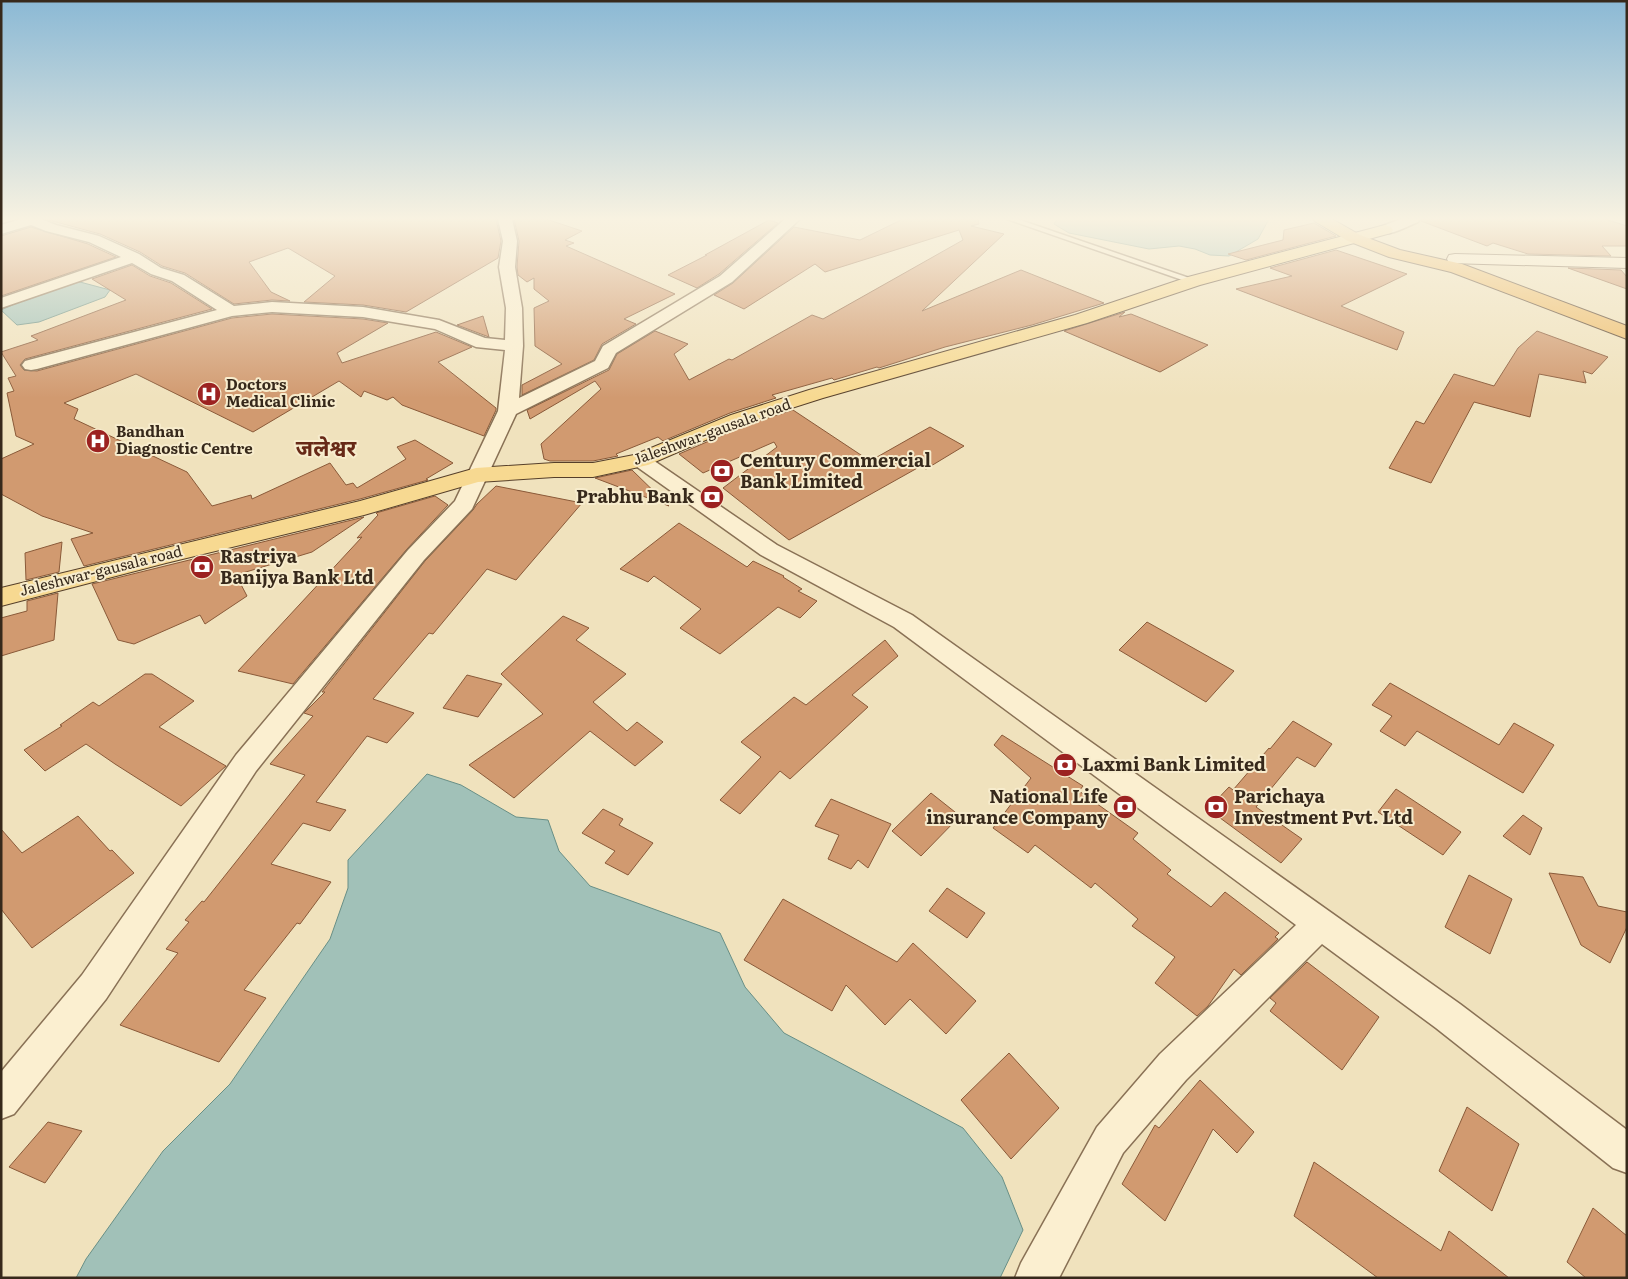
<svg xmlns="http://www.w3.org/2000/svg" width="1628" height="1279" viewBox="0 0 1628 1279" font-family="Literata,'Noto Sans Devanagari',serif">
<rect width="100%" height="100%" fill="#f0e2bd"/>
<g fill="#a1c1b8" stroke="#688f86">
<path d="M1057 219H1265L1268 221 1258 239 1229 256 1210 255 1195 249 1179 246 1149 249 1069 233 1054 224Z"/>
<path d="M80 282 110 290 105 297 39 322 17 325 1 310 62 283Z"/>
<path d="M427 774 461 785 516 817 548 820 559 851 590 886 720 933 745 987 784 1033 963 1128 1002 1177 1023 1230 1000 1278H76L86 1259 163 1151 230 1084 330 939 348 888V860Z"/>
</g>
<g fill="#d19a70" stroke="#8a5a39">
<path d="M45 219H496L501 241 498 258 406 312 363 305 304 302 335 276 288 248 249 262 271 292 290 301 272 300 234 304 185 273 162 266 140 252 100 234Z"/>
<path d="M514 219H546L582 231 565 240 574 243 566 246 675 294 624 319 636 324 602 344 594 360 522 395V385L562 364 535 346 534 308 549 301 534 289V278L527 282 518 275 517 267 519 241Z"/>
<path d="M903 219H978L979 224 971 226 1004 234 922 311 1021 270 1104 303 1032 325 945 347 879 368 877 367 834 380 832 378 772 395 776 398 730 413 663 441 658 437 616 454 618 456 593 461H550L544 459 541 444 601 389 595 381 530 419 527 410 609 370 617 354 655 331 688 344 674 354 689 380 729 359 732 360 812 315 823 319 963 240 959 230 825 272 815 264 744 309 714 295 733 283 794 227 860 240Z"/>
<path d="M1422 219H1605L1627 226V246H1602L1611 256 1528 254 1493 243 1487 246 1421 221Z"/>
<path d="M769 220 778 223 719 274 697 288 668 275 707 255H705Z"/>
<path d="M1314 223 1336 236 1246 260 1228 254 1283 240 1284 230Z"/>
<path d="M31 227 88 244 116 257 1 296V236Z"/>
<path d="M1336 250 1407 274 1341 306 1404 332 1397 350 1236 289 1292 276 1270 268Z"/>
<path d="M132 265 150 276 171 283 212 309 25 359 20 365 24 370 37 371 232 318 272 314 363 319 388 323 337 353 342 363 436 332 472 347 438 362 496 408V410L484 436 402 405 393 397 387 400 364 391 361 397 339 381 253 432 136 374 64 403 78 409 74 419 187 472 212 506 251 495 252 499 330 463 346 485 353 483 357 488 406 459 397 447 415 440 453 463 426 479 428 480 360 499 84 566 71 539 93 533 42 516 1 494V459L34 444 16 436 7 393 14 391 8 378 16 376 1 352 38 340 31 336 126 300 92 279Z"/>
<path d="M1568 268 1621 270 1627 277V289Z"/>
<path d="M1125 312 1119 317 1131 314 1208 345 1160 372 1064 331Z"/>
<path d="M483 316 489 337 457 325Z"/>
<path d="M1537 331 1608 357 1592 374 1583 371 1586 383 1539 374 1530 417 1474 402 1431 483 1389 468 1416 421 1424 424 1454 374 1494 386 1518 348Z"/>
<path d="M793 410 870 461 930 427 964 446 926 469 921 466 789 540 723 488 777 447 774 442 703 473 679 454 746 425Z"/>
<path d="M632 470 669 506 595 478Z"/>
<path d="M496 486 582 503 516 580 487 569 433 634 429 633 373 699 414 713 387 743 367 736 316 802 346 810 330 831 303 823 271 864 331 882 300 924 297 923 244 990 266 998 219 1062 120 1025 178 953 166 949 189 922 185 920 202 901 204 902 305 775 270 764 313 716 304 713 325 692H322L425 561 473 510 477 504Z"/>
<path d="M435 496 448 505 407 549 293 684 238 671 362 537 357 538 378 515 376 513Z"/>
<path d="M364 517 312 552 236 575 247 596 205 624 200 615 134 644 118 640 92 584Z"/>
<path d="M679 523 747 567 753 561 784 576 783 577 802 589 798 591 817 601 800 618 778 607 720 654 680 628 701 609 654 576 648 582 620 569Z"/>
<path d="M62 542 59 572 26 580 25 553Z"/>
<path d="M58 593 54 640 1 656V618L27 611V601Z"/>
<path d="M563 616 589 628 576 640 626 674 593 702 627 731 637 722 663 742 635 766 590 731 514 798 469 765 543 714 501 674Z"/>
<path d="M1147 622 1234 671 1206 702 1119 650Z"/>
<path d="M885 640 898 656 852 695 868 707 790 779 780 771 740 814 720 800 761 757 741 742 794 697 806 705Z"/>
<path d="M145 674H152L194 701 159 727 226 766 181 806 115 764 86 744 45 771 24 750 62 726 60 725 93 702 99 706Z"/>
<path d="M467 675 502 684 478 717 443 708Z"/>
<path d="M1390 683 1499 745 1514 723 1554 745 1523 793 1417 731 1405 746 1380 731 1392 716 1372 705Z"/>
<path d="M1293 721 1332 744 1315 767 1297 757 1256 807 1302 839 1281 863 1208 809 1229 787 1233 790 1269 748 1270 749Z"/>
<path d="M1002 735 1083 786 1079 791 1138 833 1133 839 1171 870 1167 874 1211 907 1225 892 1279 933 1275 937 1278 939 1241 975 1234 969 1208 1006 1197 1016 1155 983 1175 957 1132 926 1138 919 1095 883 1091 888 1035 845 1028 853 993 828 1031 778 994 745Z"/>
<path d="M1396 789 1461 832 1443 855 1378 812Z"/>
<path d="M931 793 960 816 921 856 892 831Z"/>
<path d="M831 799 891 824 868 868 858 860 851 869 828 859 839 835 815 826Z"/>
<path d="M603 809 623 819 619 825 653 843 628 875 605 863 615 851 582 833Z"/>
<path d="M1523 815 1542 828 1530 855 1503 836Z"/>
<path d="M78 816 110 851 112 850 134 873 32 948 1 909V829L22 853Z"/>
<path d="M1549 873 1583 877 1598 906 1627 912V927L1610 963 1581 945Z"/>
<path d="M1469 875 1512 899 1490 954 1445 927Z"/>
<path d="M947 888 985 913 967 938 929 911Z"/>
<path d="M783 899 897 962 913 943 976 1001 946 1034 910 999 885 1025 846 985 832 1011 744 960Z"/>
<path d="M1307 962 1379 1017 1342 1070 1270 1011 1276 1003 1270 998Z"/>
<path d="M1009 1053 1059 1108 1011 1159 961 1100Z"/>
<path d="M1200 1080 1254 1132 1237 1153 1213 1129 1165 1221 1122 1184 1155 1125 1159 1128Z"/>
<path d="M1467 1107 1519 1144 1492 1211 1439 1171Z"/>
<path d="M48 1122 82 1131 45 1183 9 1167Z"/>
<path d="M1314 1162 1441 1251 1449 1231 1509 1278H1378L1294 1216Z"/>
<path d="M1593 1208 1627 1236V1278H1586L1567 1262Z"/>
</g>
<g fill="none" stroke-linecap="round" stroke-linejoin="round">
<g stroke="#897155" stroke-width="3">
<path id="service" d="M1007 219H1017L1198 281 1191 283Z"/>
</g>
<g stroke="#897155" stroke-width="3">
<g id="minor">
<path d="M21 219H41L56 225 99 236 139 254 161 268 184 275 234 306 272 302 363 307 439 320 485 338 505 340 506 308 499 267 503 241 498 219H512L517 241 515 267 522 308 523 346 519 398 595 361 603 346 720 276 785 219H800L732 282 616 353 608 368 516 414 472 509 424 560 256 771 106 999 14 1114 1 1119V1072L82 975 236 755 408 550 455 501 498 411 505 350 476 347 435 329 363 317 272 312 232 316 37 369 31 370 25 369 22 365 25 361 217 310 172 281 151 274 132 263 1 308V298L121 257 89 242 46 231 31 225 1 234V225Z"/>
<path d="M1401 219H1420L1418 222C1407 226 1392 236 1380 233L1378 230 1380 227Z"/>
<path d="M640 454 647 456 777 545 912 615 1460 1004 1627 1130V1173L1613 1168 1436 1028 1322 944 1186 1080 1123 1153 1059 1278H1015L1021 1263 1097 1127 1160 1054 1296 925 894 627 761 555 633 464 630 460 633 456Z"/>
</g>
</g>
<g stroke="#6b5238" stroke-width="2">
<path id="secondary" d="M1455 254 1627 258V268L1449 263 1447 259 1449 255Z"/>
</g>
<g stroke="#563f2a" stroke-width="2">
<path id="primary" d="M1385 225 1391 227 1393 230 1391 233 1200 285 1087 323 823 398 745 423 648 465 593 477H554L478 482 364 515 166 563 1 606V588L360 501 476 468 554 463H593L634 455 731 415 809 390 1075 315 1188 277Z"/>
</g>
<g stroke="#563f2a" stroke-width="2">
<path id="trunk" d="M1313 219H1332L1360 235 1400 250 1462 264 1627 326V339L1451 272 1389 257 1348 241 1316 222Z"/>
</g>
<use href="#service" fill="#fbefd0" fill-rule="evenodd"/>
<use href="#minor" fill="#fbefd0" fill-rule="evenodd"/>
<use href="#secondary" fill="#fbefd0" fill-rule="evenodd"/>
<use href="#primary" fill="#f7d991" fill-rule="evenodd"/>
<use href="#trunk" fill="#efbe6c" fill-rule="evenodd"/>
</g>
<linearGradient id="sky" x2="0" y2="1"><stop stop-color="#8bb9d5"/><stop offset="0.55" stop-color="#f8f2e1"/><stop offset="1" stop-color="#f8f2e1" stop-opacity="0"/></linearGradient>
<rect width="1628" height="398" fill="url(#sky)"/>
<defs>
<g id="hospital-disc" transform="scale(1.25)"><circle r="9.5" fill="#9c2221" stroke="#f7eccd"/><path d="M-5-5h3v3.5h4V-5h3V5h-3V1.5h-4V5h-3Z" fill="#fff"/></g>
<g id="bank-disc" transform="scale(1.25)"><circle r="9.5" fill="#9c2221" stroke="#f7eccd"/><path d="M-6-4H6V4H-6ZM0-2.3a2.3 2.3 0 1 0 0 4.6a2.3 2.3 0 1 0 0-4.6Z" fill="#fff"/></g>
</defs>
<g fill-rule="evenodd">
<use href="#hospital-disc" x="209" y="394"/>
<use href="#hospital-disc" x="98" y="441"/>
<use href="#bank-disc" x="722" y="471"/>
<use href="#bank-disc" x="712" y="497"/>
<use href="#bank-disc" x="202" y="567"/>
<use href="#bank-disc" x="1065" y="765"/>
<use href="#bank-disc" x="1125" y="807"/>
<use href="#bank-disc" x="1216" y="807"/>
</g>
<g text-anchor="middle" stroke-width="4" stroke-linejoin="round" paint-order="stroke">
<g font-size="15" font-weight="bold" fill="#37291b" stroke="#f7eccd" text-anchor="start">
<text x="226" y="390">Doctors<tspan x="226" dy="17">Medical Clinic</tspan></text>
<text x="116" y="437">Bandhan<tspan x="116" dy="17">Diagnostic Centre</tspan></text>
</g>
<g font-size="15" fill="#37291b" stroke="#f7eccd">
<text transform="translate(712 432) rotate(-20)" y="5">Jaleshwar-gausala road</text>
<text transform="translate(101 571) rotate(-14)" y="5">Jaleshwar-gausala road</text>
</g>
<g font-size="18" font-weight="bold" fill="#37291b" stroke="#f7eccd" text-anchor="start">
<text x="740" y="467">Century Commercial<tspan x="740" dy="21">Bank Limited</tspan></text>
<text x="694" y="503" text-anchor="end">Prabhu Bank</text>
<text x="220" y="563">Rastriya<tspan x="220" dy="21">Banijya Bank Ltd</tspan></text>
<text x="1082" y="771">Laxmi Bank Limited</text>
<text x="1108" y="803" text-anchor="end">National Life<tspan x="1108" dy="21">insurance Company</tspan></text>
<text x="1234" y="803">Parichaya<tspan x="1234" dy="21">Investment Pvt. Ltd</tspan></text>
</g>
<g font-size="22" font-weight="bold" fill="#672917" stroke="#f7eccd">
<text x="326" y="456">जलेश्वर</text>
</g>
</g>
<rect width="1628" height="1279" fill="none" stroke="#37291b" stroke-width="5"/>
</svg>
